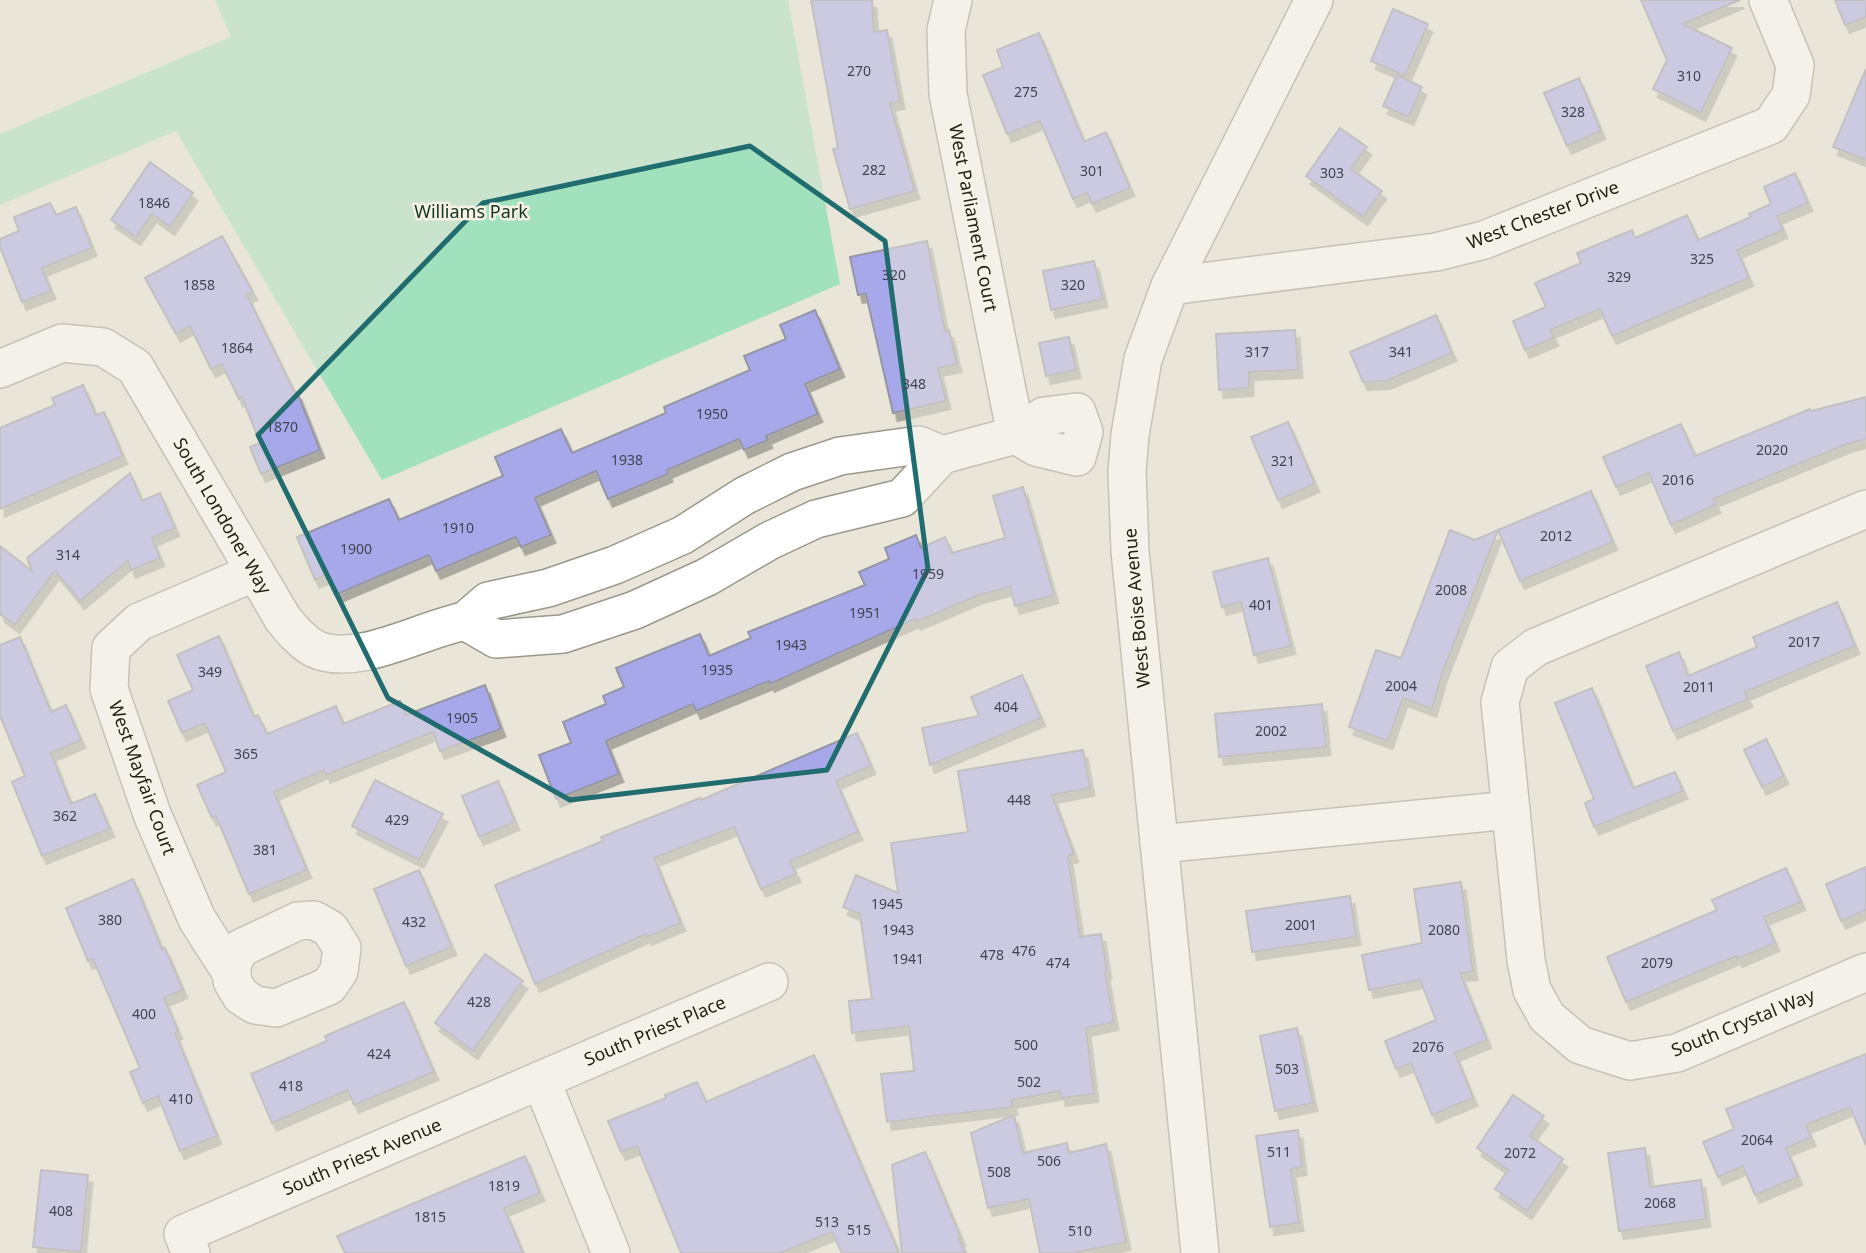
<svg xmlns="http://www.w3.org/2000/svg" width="1866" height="1253" viewBox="0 0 1866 1253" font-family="'Noto Sans',sans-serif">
<defs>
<filter id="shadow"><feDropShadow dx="4.5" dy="8" stdDeviation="0" flood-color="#0004"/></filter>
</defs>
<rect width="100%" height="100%" fill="#e9e6d9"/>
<path fill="#a2e1bd" d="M215 0H788L840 284 382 480 176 131 0 205V134L231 37Z"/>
<g fill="#a6a8ea" stroke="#9596a2" stroke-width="2" filter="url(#shadow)">
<path d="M811 0H872L874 32 887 30 900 101 890 103 915 191 850 209 833 149 838 148Z"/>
<path d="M1641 0H1740L1683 24 1732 48 1701 113 1653 89 1667 60Z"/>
<path d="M1835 0H1866V17L1845 25Z"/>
<path d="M1393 9 1428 24 1405 76 1371 61Z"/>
<path d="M1039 33 1084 142 1106 132 1130 188 1092 204 1087 193 1073 199 1040 121 1007 134 983 75 1003 67 997 50Z"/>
<path d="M1866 69V160L1833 147Z"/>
<path d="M1397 75 1422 87 1409 117 1383 106Z"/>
<path d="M1579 78 1601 131 1567 146 1544 93Z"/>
<path d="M1340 128 1367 147 1351 169 1382 191 1363 217 1306 176Z"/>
<path d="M150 162 193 193 170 227 152 214 136 237 111 220Z"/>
<path d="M1795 173 1808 203 1777 216 1783 230 1737 250 1749 278 1612 336 1600 309 1550 330 1554 338 1525 350 1513 321 1546 307 1535 283 1581 263 1577 253 1632 230 1635 238 1687 215 1698 240 1751 217 1749 214 1771 204 1764 187Z"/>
<path d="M50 203 56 215 76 207 92 248 42 268 51 291 22 302 0 247V239L19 231 14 217Z"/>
<path d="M222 236 253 292 247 295 295 393 297 392 320 450 261 474 250 447 260 443 242 397 239 399 222 364 211 369 190 326 176 334 145 278Z"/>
<path d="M927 241 945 331 949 330 957 364 938 368 946 401 893 413 866 294 858 295 850 257Z"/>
<path d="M1094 261 1103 299 1051 310 1043 271Z"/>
<path d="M815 310 840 369 805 384 818 414 766 436 768 440 744 450 739 439 667 470 668 474 608 499 596 471 535 498 551 535 521 547 516 537 436 571 429 555 335 595 326 575 315 580 297 537 389 499 399 520 503 476 495 457 561 429 572 453 666 413 664 407 750 370 744 356 786 339 780 325Z"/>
<path d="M1436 315 1452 353 1386 381 1363 382 1350 352Z"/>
<path d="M1295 330 1298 370 1249 372V388L1219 390 1216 334Z"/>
<path d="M1069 337 1076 370 1046 376 1039 343Z"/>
<path d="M83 385 96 415 104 412 123 456 0 509V428L55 405 52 398Z"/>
<path d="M1866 397V439L1847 444 1713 499 1716 505 1671 525 1649 473 1616 487 1603 457 1681 424 1695 456 1810 409 1811 411Z"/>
<path d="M1288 422 1315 484 1278 500 1251 437Z"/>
<path d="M130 473 142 501 160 493 175 528 152 538 160 558 131 570 128 561 80 601 55 571 15 625 0 614V546L32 571 27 558Z"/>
<path d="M1023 487 1054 595 1015 606 1010 587 979 595 916 622 915 619 770 684 769 681 696 711 693 704 606 741 619 774 556 799 539 755 571 743 563 722 606 704 603 696 624 687 616 668 700 634 709 656 751 638 748 632 865 585 859 572 889 559 885 548 916 535 921 548 945 537 952 553 1005 538 993 496Z"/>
<path d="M1591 491 1613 542 1520 581 1498 530Z"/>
<path d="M1450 530 1475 540 1498 530 1442 674 1432 709 1403 698 1388 741 1349 727 1376 650 1401 658Z"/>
<path d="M1268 558 1291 646 1254 655 1241 602 1222 607 1213 572Z"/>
<path d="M1837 602 1855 646 1745 692 1748 699 1673 731 1646 666 1679 652 1688 676 1757 647 1753 637Z"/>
<path d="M219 636 254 717 258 715 267 734 336 706 343 724 400 701 406 715 485 685 501 729 440 751 433 732 326 775 324 770 274 792 307 870 249 894 216 816 212 818 197 785 226 772 205 723 182 733 168 701 193 690 177 655Z"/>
<path d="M20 637 51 712 66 705 81 740 51 753 71 804 95 794 110 829 42 856 12 782 25 776 0 716V645Z"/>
<path d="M1022 675 1041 718 930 765 922 728 979 716 971 697Z"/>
<path d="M1592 688 1633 788 1675 772 1683 791 1594 827 1585 803 1594 799 1555 703Z"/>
<path d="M1322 704 1326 747 1219 757 1215 714Z"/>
<path d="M857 733 871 766 836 781 858 832 790 861 796 874 761 889 734 827 654 858 681 923 647 937 646 934 535 984 495 885 603 841 601 837 700 798 701 800Z"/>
<path d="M1766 739 1784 776 1762 787 1744 750Z"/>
<path d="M1083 750 1090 788 1052 795 1074 854 1068 856 1080 937 1101 934 1107 971 1105 972 1114 1022 1086 1028 1094 1094 1061 1098 1060 1091 1011 1100 1013 1107 887 1122 881 1074 914 1071 909 1026 852 1033 849 1001 872 999 860 914 843 907 856 875 898 893 891 843 968 832 958 771Z"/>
<path d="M375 780 443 814 419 860 352 826Z"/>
<path d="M498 781 515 822 479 837 462 796Z"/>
<path d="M1866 867V910L1841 921 1826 884Z"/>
<path d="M1786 868 1801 902 1764 917 1775 943 1738 959 1736 956 1626 1002 1607 957 1717 910 1712 900Z"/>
<path d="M419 870 452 947 406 966 374 889Z"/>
<path d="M133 879 162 949 165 948 183 990 164 998 178 1031 175 1033 217 1136 180 1151 158 1096 143 1103 130 1072 140 1068 93 959 88 961 66 908Z"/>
<path d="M1461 882 1473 972 1460 973 1487 1040 1455 1053 1473 1098 1432 1115 1411 1063 1396 1069 1385 1041 1436 1020 1420 980 1369 990 1362 955 1422 943 1414 889Z"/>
<path d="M1350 896 1356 937 1252 952 1246 911Z"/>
<path d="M485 954 523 981 473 1051 435 1023Z"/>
<path d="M404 1002 434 1072 354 1105 348 1090 272 1123 251 1074 327 1041 325 1036Z"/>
<path d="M1297 1028 1313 1103 1275 1111 1260 1036Z"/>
<path d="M1866 1054V1145L1850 1107 1806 1125 1811 1138 1786 1148 1798 1177 1755 1195 1743 1166 1718 1177 1703 1142 1734 1129 1726 1109Z"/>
<path d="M814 1055 899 1253H842L832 1232 780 1253H681L637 1146 621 1152 608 1121 666 1098 665 1095 697 1082 706 1102Z"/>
<path d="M1513 1095 1544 1116 1530 1136 1563 1159 1527 1211 1495 1189 1508 1170 1477 1148Z"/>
<path d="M1014 1115 1023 1153 1067 1143 1069 1153 1106 1144 1126 1242 1073 1253H1040L1029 1199 988 1208 971 1133Z"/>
<path d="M1298 1130 1302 1167 1291 1169 1299 1223 1270 1227 1256 1136Z"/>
<path d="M1645 1148 1650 1187 1701 1180 1706 1219 1619 1231 1608 1153Z"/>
<path d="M925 1152 961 1238H959L965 1253H902L892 1165Z"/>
<path d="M525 1156 540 1193 504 1208 523 1253H345L337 1236Z"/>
<path d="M41 1170 88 1175 81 1252 33 1247Z"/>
</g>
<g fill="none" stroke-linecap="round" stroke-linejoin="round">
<g stroke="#9b988b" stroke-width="40">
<g id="minor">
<path d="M1170 286 1436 252 1484 240 1771 125 1791 95 1795 65 1768 0"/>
<path d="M0 369 62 343 103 347 135 367 283 619C293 631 302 642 315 649 357 668 422 629 465 621"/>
<path d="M1077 412 1084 432 1077 457 1036 447 1016 435 1044 416Z"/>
<path d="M942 455 919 445 840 456 792 472 744 496 683 535 615 565 548 588 488 601 465 621 496 639 563 634 635 610 707 577 769 541 816 519 902 498 942 455 1016 435 948 94 946 30 953 0"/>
<path d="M1866 509 1536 647 1510 667 1500 702 1526 960 1532 990 1547 1017 1580 1045 1630 1061 1677 1053 1866 972"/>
<path d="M1159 844 1511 810"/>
<path d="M314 920 330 929 342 948 339 971 329 986 276 1008 255 1005 241 996 232 981V965L239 949 298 921Z"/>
<path d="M232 974 197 919 152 814 109 689 111 648 139 622 255 572"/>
<path d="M541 1080 611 1253"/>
<path d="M191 1253 183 1234 769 982"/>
<path d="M1200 1253 1130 551 1127 471 1130 435 1143 359 1170 286 1314 0"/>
</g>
</g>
<use href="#minor" stroke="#fff" stroke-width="37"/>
</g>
<path d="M0 0H1866V1253H0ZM750 146 885 241 928 569 827 770 570 800 388 698 258 435 483 203Z" fill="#e9e6d9" fill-opacity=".55" fill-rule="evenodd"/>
<path fill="none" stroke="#206c6f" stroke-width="5" stroke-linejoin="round" d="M750 146 885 241 928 569 827 770 570 800 388 698 258 435 483 203Z"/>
<g text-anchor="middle" stroke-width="5" stroke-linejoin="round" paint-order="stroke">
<g font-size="14" fill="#434350">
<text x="859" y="76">270</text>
<text x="1689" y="81">310</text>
<text x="1026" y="97">275</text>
<text x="1573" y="117">328</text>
<text x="874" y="175">282</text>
<text x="1092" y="176">301</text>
<text x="1332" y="178">303</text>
<text x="154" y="208">1846</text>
<text x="1702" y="264">325</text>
<text x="894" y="280">320</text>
<text x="1619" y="282">329</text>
<text x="199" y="290">1858</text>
<text x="1073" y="290">320</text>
<text x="237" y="353">1864</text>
<text x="1257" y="357">317</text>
<text x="1401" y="357">341</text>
<text x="914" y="389">348</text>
<text x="712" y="419">1950</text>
<text x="282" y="432">1870</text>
<text x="1772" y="455">2020</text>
<text x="627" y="465">1938</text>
<text x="1283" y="466">321</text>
<text x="1678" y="485">2016</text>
<text x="458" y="533">1910</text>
<text x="1556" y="541">2012</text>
<text x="356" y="554">1900</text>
<text x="68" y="560">314</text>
<text x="928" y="579">1959</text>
<text x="1451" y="595">2008</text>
<text x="1261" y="610">401</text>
<text x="865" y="618">1951</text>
<text x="1804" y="647">2017</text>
<text x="791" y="650">1943</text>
<text x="717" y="675">1935</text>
<text x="210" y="677">349</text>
<text x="1401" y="691">2004</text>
<text x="1699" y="692">2011</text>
<text x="1006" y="712">404</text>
<text x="462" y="723">1905</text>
<text x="1271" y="736">2002</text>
<text x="246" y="759">365</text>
<text x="1019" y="805">448</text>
<text x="65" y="821">362</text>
<text x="397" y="825">429</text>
<text x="265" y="855">381</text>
<text x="887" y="909">1945</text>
<text x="110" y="925">380</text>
<text x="414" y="927">432</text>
<text x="1301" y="930">2001</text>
<text x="898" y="935">1943</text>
<text x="1444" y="935">2080</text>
<text x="1024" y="956">476</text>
<text x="992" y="960">478</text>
<text x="908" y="964">1941</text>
<text x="1058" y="968">474</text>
<text x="1657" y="968">2079</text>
<text x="479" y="1007">428</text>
<text x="144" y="1019">400</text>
<text x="1026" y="1050">500</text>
<text x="1428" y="1052">2076</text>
<text x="379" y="1059">424</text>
<text x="1287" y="1074">503</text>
<text x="1029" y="1087">502</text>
<text x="291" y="1091">418</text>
<text x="181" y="1104">410</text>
<text x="1757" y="1145">2064</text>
<text x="1279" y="1157">511</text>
<text x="1520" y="1158">2072</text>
<text x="1049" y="1166">506</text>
<text x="999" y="1177">508</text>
<text x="504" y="1191">1819</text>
<text x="1660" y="1208">2068</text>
<text x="61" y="1216">408</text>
<text x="430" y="1222">1815</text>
<text x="827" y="1227">513</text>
<text x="859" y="1235">515</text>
<text x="1080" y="1236">510</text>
</g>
<g font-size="18" fill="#133423" stroke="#f6f3e6">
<text x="471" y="218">Williams Park</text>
</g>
<g font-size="18" fill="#22211c" stroke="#f6f3e6">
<text transform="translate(1543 215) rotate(-21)" y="6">West Chester Drive</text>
<text transform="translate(973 218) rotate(79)" y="6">West Parliament Court</text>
<text transform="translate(222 516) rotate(60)" y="6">South Londoner Way</text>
<text transform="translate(1137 608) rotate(-95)" y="6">West Boise Avenue</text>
<text transform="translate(142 778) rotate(70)" y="6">West Mayfair Court</text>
<text transform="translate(1743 1023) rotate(-22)" y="6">South Crystal Way</text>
<text transform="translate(655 1031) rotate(-23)" y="6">South Priest Place</text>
<text transform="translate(362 1157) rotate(-23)" y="6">South Priest Avenue</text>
</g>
</g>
</svg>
